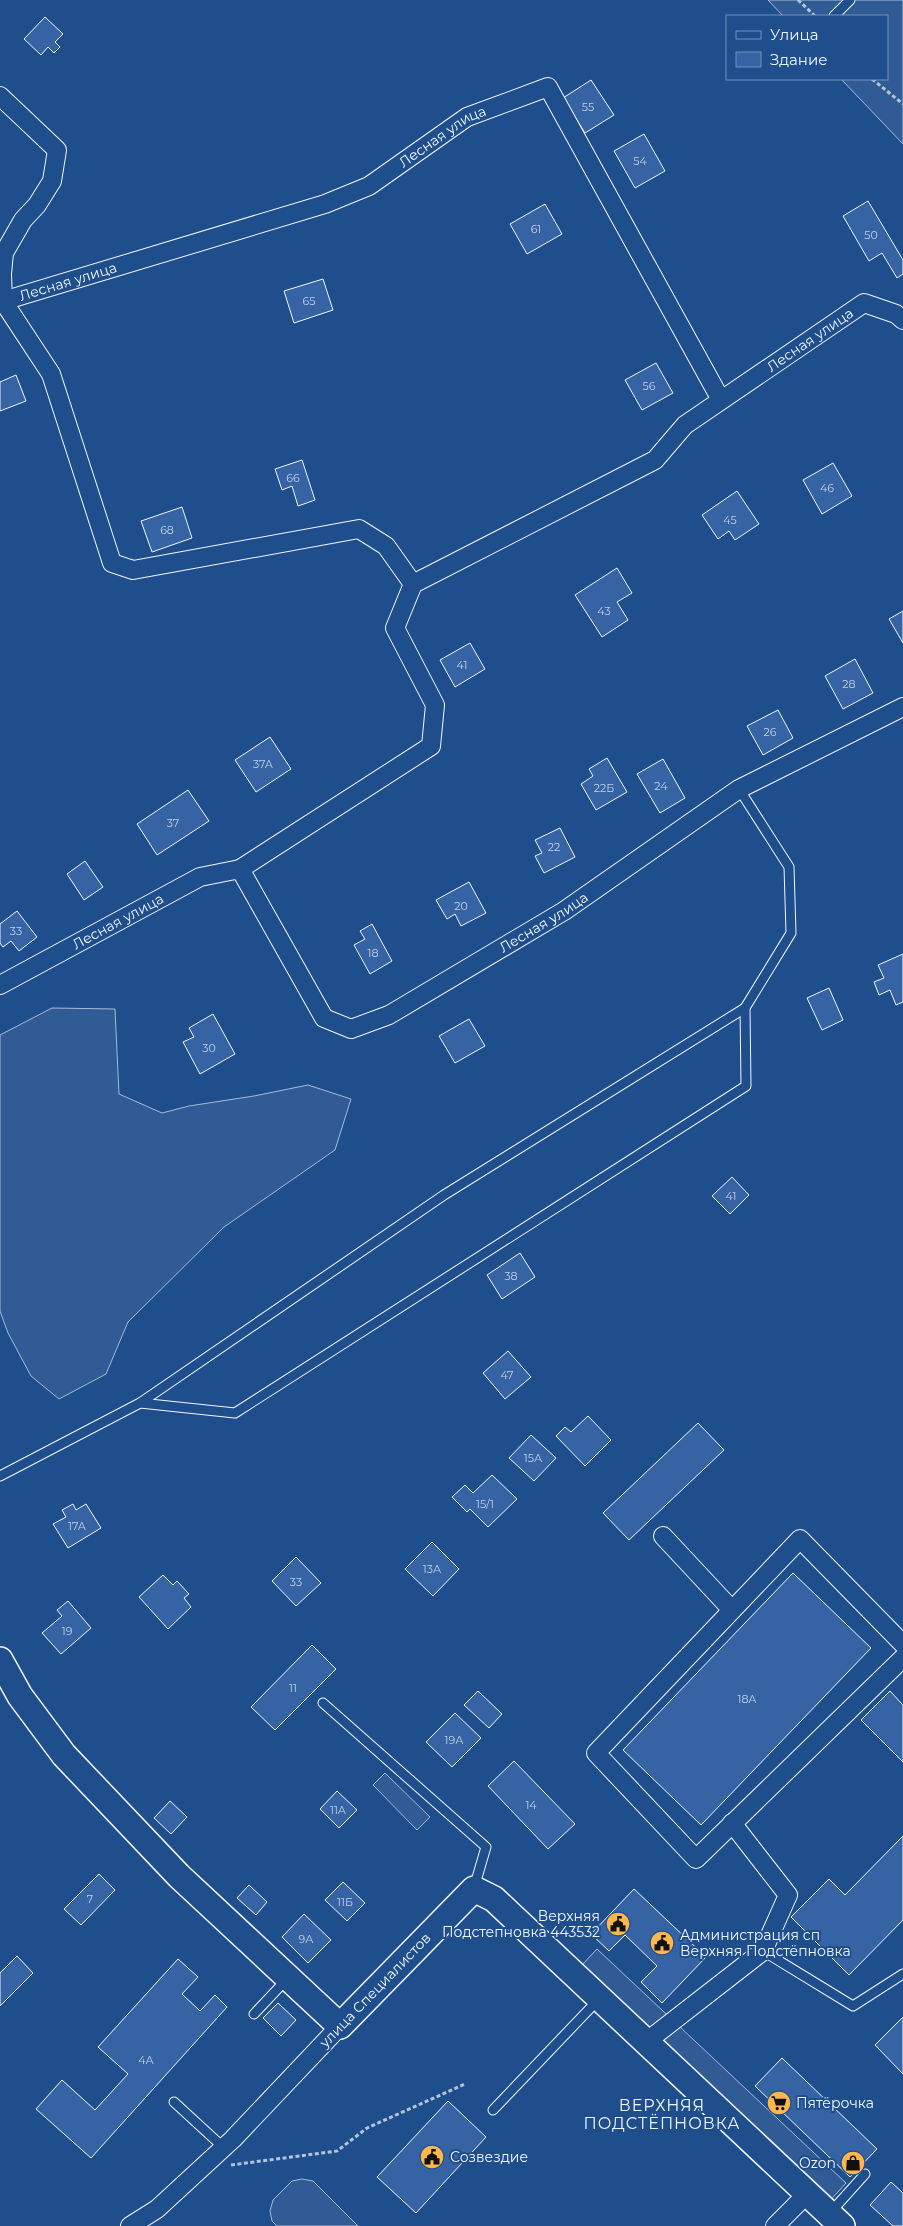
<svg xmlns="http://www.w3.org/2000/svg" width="903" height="2226" viewBox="0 0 903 2226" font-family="Montserrat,sans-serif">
<rect width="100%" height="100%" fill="#1f4e8c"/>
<g fill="#305b95" stroke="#a8bbd7">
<path d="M768 0H903V144L841 79H887V16H783Z"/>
<path d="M52 1008 115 1009 119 1094 162 1113 189 1106 254 1096 308 1085 351 1099 335 1150 224 1227 128 1322 106 1374 59 1399 31 1376 8 1333 0 1311V1035Z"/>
<path d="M385 1773 430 1817 417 1830 373 1785Z"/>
<path d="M597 1949 846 2183 828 2203 579 1968Z"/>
<path d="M302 2179 313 2181 358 2226H277L272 2221 270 2211 273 2200 292 2181Z"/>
</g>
<g fill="#3563a3" stroke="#f2f6ff">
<path d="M45 17 63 34 55 42 60 47 54 53 48 47 41 55 24 39Z"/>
<path d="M591 80 614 115 585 133 563 98Z"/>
<path d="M644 134 665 171 635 188 614 151Z"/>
<path d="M868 201 903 260V274L897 278 882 253 869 261 843 216Z"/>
<path d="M545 204 562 234 527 254 510 224Z"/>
<path d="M323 279 333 310 294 323 284 291Z"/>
<path d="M656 363 673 393 642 410 625 380Z"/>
<path d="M16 375 26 401 0 411V382Z"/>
<path d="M302 460 315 500 298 506 292 486 282 490 275 469Z"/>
<path d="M833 463 852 496 822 514 803 480Z"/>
<path d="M737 491 759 524 735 540 729 531 718 539 702 515Z"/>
<path d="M182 507 192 538 152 552 141 521Z"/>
<path d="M617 568 632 593 617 602 628 620 602 637 575 595Z"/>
<path d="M903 611V643L889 619Z"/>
<path d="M470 643 485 669 455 687 440 660Z"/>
<path d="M855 659 873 693 843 709 825 676Z"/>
<path d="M778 710 793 738 763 755 747 726Z"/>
<path d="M270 737 291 769 256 792 235 760Z"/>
<path d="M607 758 627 792 596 810 581 784 593 776 589 769Z"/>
<path d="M663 759 685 798 660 813 637 774Z"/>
<path d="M188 790 209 821 157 855 137 824Z"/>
<path d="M560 828 575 857 544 873 535 856 542 853 535 840Z"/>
<path d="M85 861 103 887 84 900 67 874Z"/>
<path d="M469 882 486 913 461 926 455 914 447 919 436 900Z"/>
<path d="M17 911 37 937 19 951 11 941 3 947 0 943V924Z"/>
<path d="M372 924 392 961 370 974 354 945 365 939 360 931Z"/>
<path d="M903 954V1002L896 1005 890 990 879 995 874 982 884 978 878 965Z"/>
<path d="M829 988 843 1020 822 1030 807 998Z"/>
<path d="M213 1014 235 1054 200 1074 183 1042 194 1037 189 1028Z"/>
<path d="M469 1019 485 1046 455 1063 439 1036Z"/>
<path d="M732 1177 749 1195 730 1214 712 1196Z"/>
<path d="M520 1253 535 1277 502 1299 487 1275Z"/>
<path d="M508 1351 531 1377 505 1399 483 1373Z"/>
<path d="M588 1416 611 1440 585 1466 556 1436 565 1427 571 1432Z"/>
<path d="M698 1423 724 1450 629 1540 603 1513Z"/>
<path d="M531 1435 556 1458 534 1481 509 1458Z"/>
<path d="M492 1475 517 1499 488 1527 470 1509 467 1512 452 1497 465 1485 473 1493Z"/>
<path d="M73 1504 76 1510 86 1504 101 1528 68 1548 53 1524 66 1517 62 1510Z"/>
<path d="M432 1542 459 1569 433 1596 405 1569Z"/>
<path d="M296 1557 321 1583 296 1606 272 1581Z"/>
<path d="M793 1573 871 1648 701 1825 623 1750Z"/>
<path d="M163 1575 173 1585 177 1581 189 1594 184 1598 191 1607 168 1629 139 1597Z"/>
<path d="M68 1601 91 1628 61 1654 42 1633 62 1616 57 1610Z"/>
<path d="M312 1645 336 1669 275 1730 251 1707Z"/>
<path d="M478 1691 502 1714 489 1728 464 1705Z"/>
<path d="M890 1691 903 1705V1762L861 1720Z"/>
<path d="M455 1713 481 1738 452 1767 426 1742Z"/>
<path d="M514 1761 575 1824 548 1849 488 1786Z"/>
<path d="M337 1791 357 1810 339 1828 320 1809Z"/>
<path d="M170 1801 187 1817 171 1834 154 1818Z"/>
<path d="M903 1836V1920L849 1975 791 1917 829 1879 845 1895Z"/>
<path d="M99 1874 115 1890 81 1925 64 1909Z"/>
<path d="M343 1882 365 1903 347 1921 325 1900Z"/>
<path d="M249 1885 267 1902 256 1915 237 1898Z"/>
<path d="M634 1889 706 1957 662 2003 641 1982 657 1966 625 1935 609 1951 591 1934Z"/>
<path d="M304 1914 331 1940 308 1963 282 1937Z"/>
<path d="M17 1956 33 1973 0 2006V1973Z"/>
<path d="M178 1959 198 1977 182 1994 200 2011 215 1995 227 2007 91 2158 36 2109 62 2080 95 2110 128 2074 98 2047Z"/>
<path d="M278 2003 296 2020 281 2036 263 2018Z"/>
<path d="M903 2017V2074L875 2045Z"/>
<path d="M782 2058 877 2149 850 2177 755 2086Z"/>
<path d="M448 2101 486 2137 416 2213 377 2177Z"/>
<path d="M891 2182 903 2193V2226H893L870 2205Z"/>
</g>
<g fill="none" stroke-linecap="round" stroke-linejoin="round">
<g stroke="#f2f6ff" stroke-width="11">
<g id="lane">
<path d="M834 16 850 0"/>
<path d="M140 1403 444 1195 745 1008"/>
<path d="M0 1476 140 1403 235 1413 746 1086 745 1008 791 933 789 867 739 789"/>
<path d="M323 1703 486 1847 474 1888"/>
<path d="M763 1951 853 2006 903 1974"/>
<path d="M254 2014 286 1980"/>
<path d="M174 2102 224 2148"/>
<path d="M493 2110 598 2000"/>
<path d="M830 2213 865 2174"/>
</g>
</g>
<g stroke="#f2f6ff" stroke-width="20">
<g id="street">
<path d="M0 96 57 150 52 181 37 205 23 220 4 253 2 274 3 301 51 374 112 563 133 570 359 529 386 546 413 584"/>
<path id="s1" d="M0 302 325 204 369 186 467 117 548 87 721 400"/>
<path id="s2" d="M240 869 431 746 435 705 395 628 413 584 655 460 685 425 864 303 896 314 903 320"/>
<path id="s3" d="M0 985 200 877 240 869 324 1018 351 1029 389 1015 564 911 739 789 903 707"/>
<path d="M663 1536 732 1610"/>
<path d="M903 1644 800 1539 596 1753 696 1859 903 1658"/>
<path d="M646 2042 763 1951 788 1895 732 1823"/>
<path d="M130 2226 157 2209 233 2139 340 2026"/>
<path d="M775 2226 807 2194"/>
</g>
</g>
<g stroke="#f2f6ff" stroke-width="28">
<path id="secondary" d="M0 1660 20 1696 64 1755 179 1876 340 2026 474 1889 494 1899 842 2226"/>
</g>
<g stroke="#b3c4dc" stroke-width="3" stroke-dasharray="4 2.5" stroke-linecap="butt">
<path d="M798 0 815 16"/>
<path d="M872 79 903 104"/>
<path d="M231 2165 337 2151 367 2128 465 2084"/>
</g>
<use href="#lane" stroke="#1f4e8c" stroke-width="9"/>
<use href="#street" stroke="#1f4e8c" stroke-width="18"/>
<use href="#secondary" stroke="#1f4e8c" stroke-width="25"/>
</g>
<defs>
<g id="civic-disc" transform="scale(1.25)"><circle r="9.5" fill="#ffb74d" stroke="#1f4e8c"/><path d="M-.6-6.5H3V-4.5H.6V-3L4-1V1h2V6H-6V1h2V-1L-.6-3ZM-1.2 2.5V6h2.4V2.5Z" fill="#111"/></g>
<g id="supermarket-disc" transform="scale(1.25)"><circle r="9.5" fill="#ffb74d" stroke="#1f4e8c"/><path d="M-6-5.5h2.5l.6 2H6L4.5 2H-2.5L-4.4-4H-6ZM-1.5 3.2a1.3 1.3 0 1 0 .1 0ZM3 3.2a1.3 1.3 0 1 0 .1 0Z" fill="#111"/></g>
<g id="shop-disc" transform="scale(1.25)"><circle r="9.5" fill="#ffb74d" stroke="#1f4e8c"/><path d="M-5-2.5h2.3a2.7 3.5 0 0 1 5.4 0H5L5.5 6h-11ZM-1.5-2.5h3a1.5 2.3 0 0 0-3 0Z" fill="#111"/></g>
</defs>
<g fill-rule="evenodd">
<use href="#civic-disc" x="618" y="1924"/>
<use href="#civic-disc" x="662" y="1943"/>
<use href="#supermarket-disc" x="779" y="2103"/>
<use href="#civic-disc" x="432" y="2157"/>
<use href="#shop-disc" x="853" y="2163"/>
</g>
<g text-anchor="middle" stroke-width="4" stroke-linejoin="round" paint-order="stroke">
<g font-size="11" fill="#c3d1e8">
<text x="588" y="111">55</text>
<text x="640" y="165">54</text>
<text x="536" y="233">61</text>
<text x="871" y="239">50</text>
<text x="309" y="305">65</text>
<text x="649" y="390">56</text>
<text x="293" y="482">66</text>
<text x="827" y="492">46</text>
<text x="730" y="524">45</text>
<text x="167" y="534">68</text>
<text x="604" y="615">43</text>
<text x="462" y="669">41</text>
<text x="849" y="688">28</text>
<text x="770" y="736">26</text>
<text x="263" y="768">37А</text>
<text x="661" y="790">24</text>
<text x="604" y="792">22Б</text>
<text x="173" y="827">37</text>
<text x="554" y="851">22</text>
<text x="461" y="910">20</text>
<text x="16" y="935">33</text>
<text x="373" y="957">18</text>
<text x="209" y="1052">30</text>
<text x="731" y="1200">41</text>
<text x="511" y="1280">38</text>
<text x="507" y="1379">47</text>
<text x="533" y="1462">15А</text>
<text x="485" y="1508">15/1</text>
<text x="77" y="1530">17А</text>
<text x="432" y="1573">13А</text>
<text x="296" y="1586">33</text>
<text x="67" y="1635">19</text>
<text x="293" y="1692">11</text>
<text x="747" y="1703">18А</text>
<text x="454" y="1744">19А</text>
<text x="531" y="1809">14</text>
<text x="338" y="1814">11А</text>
<text x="90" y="1903">7</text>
<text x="345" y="1906">11Б</text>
<text x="306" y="1943">9А</text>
<text x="146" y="2064">4А</text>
</g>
<g font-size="14" fill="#f2f6ff" stroke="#1f4e8c">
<text dy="5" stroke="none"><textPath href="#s1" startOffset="476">Лесная улица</textPath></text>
<text dy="5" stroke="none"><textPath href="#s1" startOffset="71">Лесная улица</textPath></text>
<text dy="5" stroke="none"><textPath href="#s2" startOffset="872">Лесная улица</textPath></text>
<text dy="5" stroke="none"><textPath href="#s3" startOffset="134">Лесная улица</textPath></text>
<text dy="5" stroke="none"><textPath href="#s3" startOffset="689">Лесная улица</textPath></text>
<text transform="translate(375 1990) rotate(-46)" y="5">улица Специалистов</text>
</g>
<g font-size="14" fill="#f2f6ff" stroke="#1f4e8c" text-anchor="start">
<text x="600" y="1921" text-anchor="end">Верхняя<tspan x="600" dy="16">Подстепновка 443532</tspan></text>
<text x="680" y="1940">Администрация сп<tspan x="680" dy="16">Верхняя Подстёпновка</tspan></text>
<text x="796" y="2108">Пятёрочка</text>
<text x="450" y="2162">Созвездие</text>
<text x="836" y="2168" text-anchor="end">Ozon</text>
</g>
<g font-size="16" letter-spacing="1" fill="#f2f6ff" stroke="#1f4e8c">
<text x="662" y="2111">ВЕРХНЯЯ<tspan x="662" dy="18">ПОДСТЁПНОВКА</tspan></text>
</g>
</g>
<rect x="726" y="15" width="162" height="65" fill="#1f4e8c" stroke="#7391ba"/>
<rect x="736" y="31" width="25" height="8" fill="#1f4e8c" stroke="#7391ba"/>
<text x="770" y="40" font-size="15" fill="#f2f6ff">Улица</text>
<rect x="736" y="52" width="25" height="15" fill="#3563a3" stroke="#7391ba"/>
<text x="770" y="65" font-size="15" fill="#f2f6ff">Здание</text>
</svg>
